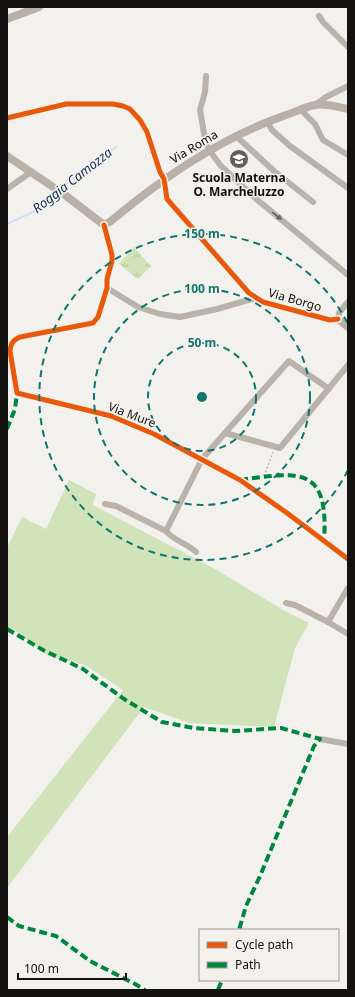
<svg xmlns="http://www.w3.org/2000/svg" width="355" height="997" viewBox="0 0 355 997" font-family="'Noto Sans',sans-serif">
<defs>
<pattern id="park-tufts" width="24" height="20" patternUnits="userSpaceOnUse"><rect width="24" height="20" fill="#d0e3b9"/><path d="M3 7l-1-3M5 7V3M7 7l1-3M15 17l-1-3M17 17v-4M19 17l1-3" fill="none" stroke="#b2c29e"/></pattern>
</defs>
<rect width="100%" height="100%" fill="#f3f1ee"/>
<path fill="#d0e3b9" d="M69 480 96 494 93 505 215 569 283 610 309 623 295 648 274 727 189 723 144 707 7 888V837L123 690 85 665 48 656 13 629 7 627V548L22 517 46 529Z"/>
<path fill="url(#park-tufts)" d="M134 247 151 266 138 279 119 264Z"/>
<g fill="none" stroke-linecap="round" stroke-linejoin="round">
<g stroke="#d1e0f4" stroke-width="2">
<path d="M60 189 116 147"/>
<path d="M7 224 39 209 56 192"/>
</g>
<path stroke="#bab6b1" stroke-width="1.5" stroke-dasharray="2 2" stroke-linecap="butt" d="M264 476 273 452"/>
<g stroke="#bab3ab" stroke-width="6">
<path d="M319 16 323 22 348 47"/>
<path d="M206 76 205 92 200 110 205 139 209 150 221 166 254 197 348 275"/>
<path d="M315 105 326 97 348 86"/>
<path d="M301 110 315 124 323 140 348 155"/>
<path d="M7 118 66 104H113L123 106 130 109 140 120 147 132 160 172 164 179 167 199 249 293 263 302 330 320 338 319 339 313 348 302"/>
<path d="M267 122 272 130 290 146 348 188"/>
<path d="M236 136 274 171 313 202"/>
<path d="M7 189 31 172"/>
<path d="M104 225 112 255V261L107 279V288L98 317 93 323 20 337C13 340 11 343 10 351L17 393 111 416 154 434 240 480 287 513 348 559"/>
<path d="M107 288 138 307 160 314 180 317 217 309 256 298"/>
<path d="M329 389 289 361 225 433 280 448 348 365"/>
<path d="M105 504 116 506 166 531 202 459 225 433"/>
<path d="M166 531C174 541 187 543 196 552"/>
<path d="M286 603 295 605 328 622 348 588"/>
<path d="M328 622 348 634"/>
<path d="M320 739 348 744"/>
</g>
<g stroke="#b9b1a8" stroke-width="8">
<path d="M7 19 39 7"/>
<path d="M7 156 65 195 104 225 111 221C164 177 220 138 286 115 295 112 305 107 315 105 325 103 338 107 348 109"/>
<path d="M338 319 348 327"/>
</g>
<g stroke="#00873e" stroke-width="4" stroke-dasharray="8 4" stroke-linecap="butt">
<path d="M7 429 15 409 17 393"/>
<path d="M240 480C302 471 329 467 324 542"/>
<path d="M7 629 43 650 83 669 124 699 162 722 194 728 235 731 281 728 320 739 314 746 260 876 246 906 239 930"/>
<path d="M7 917 19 926 56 936 90 961 135 984 145 990"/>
<path d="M218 990 222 980"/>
</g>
<g stroke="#f4f1ed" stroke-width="8">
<g id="cycleway">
<path d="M7 118 66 104H113L123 106 130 109 140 120 147 132 160 172 164 179 167 199 249 293 263 302 330 320 338 319"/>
<path d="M104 225 112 255V261L107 279V288L98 317 93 323 20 337C13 340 11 343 10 351L17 393 111 416 154 434 240 480 287 513 348 559"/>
</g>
</g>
<use href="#cycleway" stroke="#e8590c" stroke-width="5"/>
</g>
<defs><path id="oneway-solid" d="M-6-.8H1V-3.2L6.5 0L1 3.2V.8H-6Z"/></defs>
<use fill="#66625e" href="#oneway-solid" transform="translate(277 216) rotate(39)"/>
<g fill="none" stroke="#0f766e" stroke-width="2" stroke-dasharray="7 5">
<circle cx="202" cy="397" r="54"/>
<circle cx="202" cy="397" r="108"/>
<path d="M348 470A163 163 0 1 1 348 324"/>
</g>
<defs>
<g id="school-disc" transform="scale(1)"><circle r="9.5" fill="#61605e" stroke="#f4f1ed"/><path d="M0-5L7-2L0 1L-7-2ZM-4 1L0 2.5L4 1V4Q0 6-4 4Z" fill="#fff"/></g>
</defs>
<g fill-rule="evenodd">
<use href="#school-disc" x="239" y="159"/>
</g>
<g text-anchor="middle" stroke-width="3" stroke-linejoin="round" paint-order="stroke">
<g font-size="12" fill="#131211" stroke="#f4f1ed">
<text transform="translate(194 147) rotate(-31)" y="4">Via Roma</text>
<text transform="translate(295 300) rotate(16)" y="4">Via Borgo</text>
<text transform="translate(132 415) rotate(21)" y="4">Via Mure</text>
</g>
<g font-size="12" font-weight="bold" fill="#131211" stroke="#f4f1ed">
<text x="239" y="182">Scuola Materna<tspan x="239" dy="14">O. Marcheluzzo</tspan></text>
</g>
<g font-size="13" font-style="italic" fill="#0c2f5a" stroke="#f4f1ed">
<text transform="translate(72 180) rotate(-38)" y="5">Roggia Camozza</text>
</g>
</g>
<circle cx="202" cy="397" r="6" fill="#0f766e" stroke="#f4f1ed" stroke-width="2"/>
<g font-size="12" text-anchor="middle" font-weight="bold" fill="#0f766e" stroke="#f4f1ed" stroke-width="3" stroke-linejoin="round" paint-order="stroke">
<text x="202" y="238">150 m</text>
<text x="202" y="293">100 m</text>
<text x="202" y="347">50 m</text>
</g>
<rect width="355" height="997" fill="none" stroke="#131211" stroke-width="16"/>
<rect x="199" y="929" width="140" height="52" fill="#f4f1ed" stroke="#9a9895"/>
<rect x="207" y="942" width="20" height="6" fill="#e8590c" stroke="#9a9895"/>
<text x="235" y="949" font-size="12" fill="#131211">Cycle path</text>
<rect x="207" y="962" width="20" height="6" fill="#00873e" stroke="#9a9895"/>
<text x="235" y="969" font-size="12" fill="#131211">Path</text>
<path d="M18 973v6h108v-6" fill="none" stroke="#131211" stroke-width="2"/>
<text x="24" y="973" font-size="12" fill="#131211" stroke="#f4f1ed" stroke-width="3" paint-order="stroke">100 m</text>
</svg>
